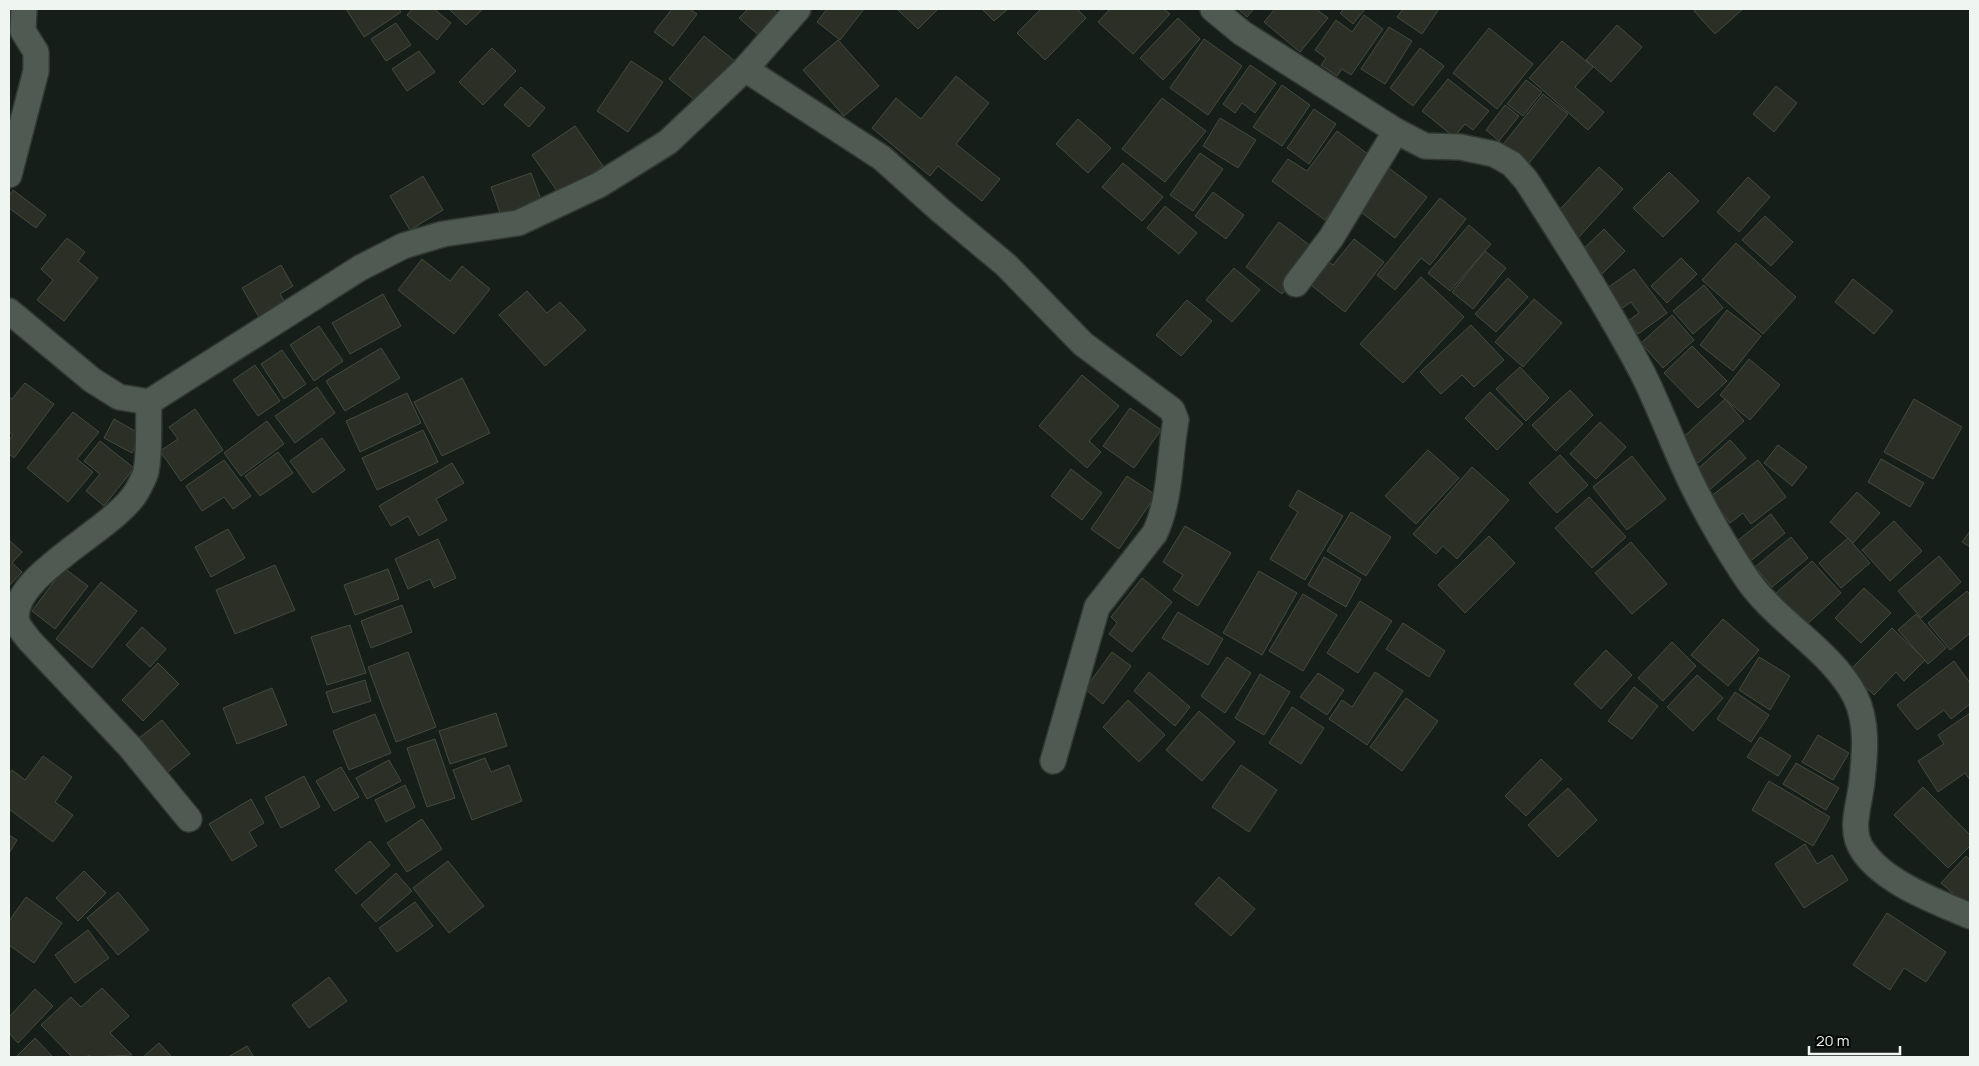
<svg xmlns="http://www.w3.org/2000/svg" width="1979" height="1066" viewBox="0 0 1979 1066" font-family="Manrope,sans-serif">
<rect width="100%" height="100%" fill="#151e18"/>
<g fill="#2b2f25" stroke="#454a3f">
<path d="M346 9H399L401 12 364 37Z"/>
<path d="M412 9H434L451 23 437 40 407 15Z"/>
<path d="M449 9H483L466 25Z"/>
<path d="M672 9H690L697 14 673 46 654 32Z"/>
<path d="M748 9H773L783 18 763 39 739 18Z"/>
<path d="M827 9H864L840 40 817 22Z"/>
<path d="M897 9H938L918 29Z"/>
<path d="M982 9H1008L994 21Z"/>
<path d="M1041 9H1077L1086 18 1045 60 1017 33Z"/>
<path d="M1110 9H1164L1170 14 1133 54 1098 22Z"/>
<path d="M1238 9H1254L1247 17Z"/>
<path d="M1275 9H1316L1328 18 1300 52 1264 22Z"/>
<path d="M1344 9H1365L1353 24 1340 13Z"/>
<path d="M1403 9H1439L1422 34 1397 17Z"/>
<path d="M1697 9H1743L1715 34 1694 11Z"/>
<path d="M1364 15 1383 29 1351 75 1342 69 1337 76 1321 65 1326 58 1315 50 1336 20 1352 32Z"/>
<path d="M1178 18 1200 39 1163 80 1140 58Z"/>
<path d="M396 23 411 45 386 61 371 39Z"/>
<path d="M1617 25 1642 47 1611 82 1586 60Z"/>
<path d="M1389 27 1412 41 1385 84 1361 69Z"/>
<path d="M1489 28 1533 64 1497 109 1453 73Z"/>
<path d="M704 36 736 62 701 105 669 79Z"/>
<path d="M1204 39 1242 66 1208 115 1170 88Z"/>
<path d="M838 40 879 86 844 116 803 70Z"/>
<path d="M1562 41 1593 67 1575 87 1604 112 1588 130 1529 78Z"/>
<path d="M492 48 516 71 483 105 459 82Z"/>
<path d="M1420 48 1444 66 1413 106 1390 88Z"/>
<path d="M419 51 435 72 407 91 392 69Z"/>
<path d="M631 61 663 82 628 132 597 111Z"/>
<path d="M1250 65 1276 83 1255 113 1242 103 1235 113 1223 104Z"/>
<path d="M956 76 989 103 956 144 1000 179 982 201 938 166 930 176 872 128 896 98 921 119Z"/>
<path d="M1448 79 1489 111 1473 130 1465 124 1454 137 1422 111Z"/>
<path d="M1526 80 1542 92 1523 116 1507 104Z"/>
<path d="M1282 85 1310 105 1282 146 1253 127Z"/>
<path d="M1776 86 1797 103 1774 132 1753 114Z"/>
<path d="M521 87 545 108 529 127 504 105Z"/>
<path d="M1543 94 1568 114 1526 167 1501 147Z"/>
<path d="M1162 98 1206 131 1165 182 1122 149Z"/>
<path d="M1505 105 1519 116 1499 141 1486 130Z"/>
<path d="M1314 109 1336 124 1309 164 1287 148Z"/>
<path d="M1220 118 1256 140 1238 168 1203 146Z"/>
<path d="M1078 119 1111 148 1088 173 1056 144Z"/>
<path d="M575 126 603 166 560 195 532 155Z"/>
<path d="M1337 131 1372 157 1325 220 1272 181 1288 159 1307 171Z"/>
<path d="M1200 153 1223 169 1193 211 1170 195Z"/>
<path d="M1123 163 1163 197 1142 221 1102 187Z"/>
<path d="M1599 167 1623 189 1578 238 1554 216Z"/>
<path d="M1389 168 1427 197 1395 238 1357 209Z"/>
<path d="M1669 172 1699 201 1663 237 1633 208Z"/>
<path d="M531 173 543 205 502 219 491 187Z"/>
<path d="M423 176 443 210 410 230 390 196Z"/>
<path d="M1748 177 1770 197 1739 232 1717 212Z"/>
<path d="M13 190 46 215 36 228 9 208V196Z"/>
<path d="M1213 192 1244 215 1226 239 1195 216Z"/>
<path d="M1440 198 1466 219 1430 265 1421 258 1395 290 1377 275Z"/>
<path d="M1165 206 1197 233 1179 254 1147 228Z"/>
<path d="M1765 216 1793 242 1771 266 1742 240Z"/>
<path d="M1279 222 1316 250 1282 294 1246 267Z"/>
<path d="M1469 225 1491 244 1450 291 1428 273Z"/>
<path d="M1604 229 1625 251 1599 277 1577 255Z"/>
<path d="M67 238 85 252 78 261 98 278 64 321 37 300 53 280 41 269Z"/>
<path d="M1354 239 1384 262 1345 312 1302 278 1320 255 1333 265Z"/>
<path d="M1736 243 1796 297 1763 334 1702 280Z"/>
<path d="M1485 251 1506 268 1473 309 1452 292Z"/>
<path d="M1681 258 1697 274 1667 303 1651 286Z"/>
<path d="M422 259 450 281 462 266 490 289 454 334 398 290Z"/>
<path d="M281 265 293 286 280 294 290 311 264 326 242 288Z"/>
<path d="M1234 268 1260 290 1232 322 1206 300Z"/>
<path d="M1634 269 1667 313 1638 334 1628 321 1639 313 1631 302 1621 309 1606 289Z"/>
<path d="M1421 277 1464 317 1403 383 1360 344Z"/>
<path d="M1508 278 1528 297 1496 332 1475 314Z"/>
<path d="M1853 279 1893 311 1874 334 1835 302Z"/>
<path d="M1704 285 1723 308 1693 334 1673 311Z"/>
<path d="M527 291 547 313 560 302 586 330 545 366 499 315Z"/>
<path d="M383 294 401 326 350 354 332 323Z"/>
<path d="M1534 299 1562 323 1523 367 1495 342Z"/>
<path d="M1187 300 1212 321 1181 356 1156 335Z"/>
<path d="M1727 310 1761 336 1733 371 1700 345Z"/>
<path d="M1672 315 1694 340 1663 368 1641 343Z"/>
<path d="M1471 325 1504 360 1474 387 1462 375 1441 394 1420 372Z"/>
<path d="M319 326 343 361 314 381 290 345Z"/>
<path d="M1692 346 1727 381 1698 408 1664 373Z"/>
<path d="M381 348 400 378 345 411 326 381Z"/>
<path d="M282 350 306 384 284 399 261 364Z"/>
<path d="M1749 359 1780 385 1750 420 1720 395Z"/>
<path d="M255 365 280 401 258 416 233 380Z"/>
<path d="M1520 367 1549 398 1526 421 1496 389Z"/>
<path d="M1082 375 1119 406 1089 441 1101 452 1087 468 1039 426Z"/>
<path d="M462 378 490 433 442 456 414 402Z"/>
<path d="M25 383 54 404 14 458 9 454V440L13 435 9 432V397L12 399Z"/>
<path d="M317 387 335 413 295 443 275 416Z"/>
<path d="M1570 390 1593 415 1556 451 1532 425Z"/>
<path d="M1490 392 1523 424 1497 450 1465 418Z"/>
<path d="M407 393 421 423 360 452 346 421Z"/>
<path d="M1725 399 1744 421 1698 463 1678 442Z"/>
<path d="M1914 399 1962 427 1933 479 1884 452Z"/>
<path d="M1130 408 1161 430 1134 468 1103 446Z"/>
<path d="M195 409 223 450 181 481 160 451 178 439 169 427Z"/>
<path d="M73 412 99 432 77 459 93 472 68 502 27 468Z"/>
<path d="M114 419 142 435 132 453 104 438Z"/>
<path d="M267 421 284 444 241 476 224 453Z"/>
<path d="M1600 422 1626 447 1596 479 1570 454Z"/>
<path d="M423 430 438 462 377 490 362 458Z"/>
<path d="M322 438 345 470 313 493 290 461Z"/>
<path d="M1730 440 1746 458 1706 493 1691 475Z"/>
<path d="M100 441 134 468 104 506 86 491 100 474 84 461Z"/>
<path d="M1778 445 1807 467 1792 486 1764 463Z"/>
<path d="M1428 450 1459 478 1416 524 1385 496Z"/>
<path d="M278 452 293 473 260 496 245 476Z"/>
<path d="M1560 455 1588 485 1557 513 1529 483Z"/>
<path d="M1632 456 1666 499 1627 530 1593 487Z"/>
<path d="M1881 459 1924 483 1910 507 1868 482Z"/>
<path d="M224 460 251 496 233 509 224 497 202 511 186 486Z"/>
<path d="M1758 460 1786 497 1751 524 1743 513 1730 523 1710 497Z"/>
<path d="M452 463 464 483 436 499 447 520 419 536 408 516 391 526 379 506Z"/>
<path d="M1472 467 1509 500 1457 559 1443 546 1436 554 1413 534Z"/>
<path d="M1071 469 1102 493 1082 520 1051 496Z"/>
<path d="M1127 476 1156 495 1119 549 1091 529Z"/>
<path d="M1298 490 1343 516 1305 580 1270 559 1298 512 1289 506Z"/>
<path d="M1857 492 1880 513 1853 543 1830 522Z"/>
<path d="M1589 497 1626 537 1592 568 1555 528Z"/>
<path d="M1351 512 1391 537 1366 576 1327 551Z"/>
<path d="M1771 514 1785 533 1747 564 1732 545Z"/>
<path d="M1894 521 1922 551 1890 581 1862 550Z"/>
<path d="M1185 526 1231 553 1198 606 1173 590 1183 575 1163 562Z"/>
<path d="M228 529 245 558 211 577 195 547Z"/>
<path d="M1970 531V547L1962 542Z"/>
<path d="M1489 536 1515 563 1465 613 1438 585Z"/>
<path d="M1791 537 1808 558 1772 587 1755 567Z"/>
<path d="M1848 538 1870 563 1841 588 1819 563Z"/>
<path d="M438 539 456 578 434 588 430 579 408 589 395 559Z"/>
<path d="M9 540 22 552 12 563 22 572 9 586Z"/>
<path d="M1631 542 1667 584 1632 614 1595 573Z"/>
<path d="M1939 556 1961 582 1921 618 1898 591Z"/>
<path d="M1324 557 1361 579 1346 607 1308 585Z"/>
<path d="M1812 561 1841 593 1804 627 1775 594Z"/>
<path d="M275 565 295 610 235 634 216 590Z"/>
<path d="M64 568 88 586 55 629 32 611Z"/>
<path d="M388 569 399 599 355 615 344 585Z"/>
<path d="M1259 571 1297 593 1262 655 1223 633Z"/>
<path d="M1142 578 1172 602 1132 652 1109 634 1117 623 1111 617Z"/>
<path d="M101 582 137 611 92 668 56 639Z"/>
<path d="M1864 588 1891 613 1861 643 1835 618Z"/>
<path d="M1967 591 1970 595V633L1950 650 1928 623Z"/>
<path d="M1303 594 1337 615 1303 671 1269 651Z"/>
<path d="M1360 601 1392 621 1358 673 1327 653Z"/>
<path d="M402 605 412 632 371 648 361 621Z"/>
<path d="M1178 612 1223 639 1208 665 1162 638Z"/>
<path d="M1916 614 1946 648 1928 664 1898 630Z"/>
<path d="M1723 619 1759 650 1728 686 1691 655Z"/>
<path d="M1403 623 1445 651 1429 677 1386 649Z"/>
<path d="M350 625 366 673 327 685 311 637Z"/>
<path d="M142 627 166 649 150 667 126 645Z"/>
<path d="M1892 628 1925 660 1904 681 1896 672 1874 695 1849 671Z"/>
<path d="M1672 642 1696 666 1663 701 1638 678Z"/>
<path d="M1606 650 1632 675 1601 709 1574 684Z"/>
<path d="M408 652 436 727 396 742 368 667Z"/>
<path d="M1112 652 1131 666 1103 704 1085 689Z"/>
<path d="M1227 657 1251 673 1225 713 1201 696Z"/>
<path d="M1759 657 1790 676 1770 710 1739 690Z"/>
<path d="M1954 661 1970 683V704L1951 719 1944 710 1917 730 1897 705Z"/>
<path d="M158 663 179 684 143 721 122 700Z"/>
<path d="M1149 672 1190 707 1175 726 1134 691Z"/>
<path d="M1375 672 1403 691 1367 745 1329 719 1342 700 1352 707Z"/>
<path d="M1318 673 1344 690 1327 715 1300 697Z"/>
<path d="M1260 674 1290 692 1264 735 1235 718Z"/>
<path d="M1697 675 1723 698 1693 731 1667 707Z"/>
<path d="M365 680 371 701 333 713 326 692Z"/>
<path d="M1634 687 1658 706 1632 739 1608 721Z"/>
<path d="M272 688 287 725 237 744 223 708Z"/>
<path d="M1735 692 1769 715 1751 742 1717 719Z"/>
<path d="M1406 698 1438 721 1402 771 1370 747Z"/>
<path d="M1128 700 1165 735 1139 762 1103 727Z"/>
<path d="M1292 707 1324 728 1301 764 1269 743Z"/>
<path d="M1199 711 1235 742 1202 781 1166 750Z"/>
<path d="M496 713 507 746 450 764 439 731Z"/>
<path d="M1970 713V780L1965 773 1938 792 1918 761 1944 744 1938 735Z"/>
<path d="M375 714 391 753 349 770 333 731Z"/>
<path d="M162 720 190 754 163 776 134 742Z"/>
<path d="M1818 735 1849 753 1833 780 1802 762Z"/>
<path d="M1760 737 1791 756 1778 776 1747 757Z"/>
<path d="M435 739 455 798 427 807 407 748Z"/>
<path d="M43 756 72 777 55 802 73 815 53 842 9 809V774L12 770 25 780Z"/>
<path d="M485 758 491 772 509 765 522 801 472 820 453 770Z"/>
<path d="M1541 759 1562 779 1526 816 1505 796Z"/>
<path d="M389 760 401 781 367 799 356 778Z"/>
<path d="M1796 763 1839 788 1826 810 1783 784Z"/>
<path d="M1241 765 1277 790 1249 832 1212 807Z"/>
<path d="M341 767 359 797 334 811 316 781Z"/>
<path d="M304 776 320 807 281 828 265 797Z"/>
<path d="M1769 781 1830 817 1813 846 1752 810Z"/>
<path d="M405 785 415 807 386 822 375 800Z"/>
<path d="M1923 787 1970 835V846L1948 868 1894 815Z"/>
<path d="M1568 788 1597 820 1558 857 1528 825Z"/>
<path d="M251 799 264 823 249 832 257 846 232 861 209 824Z"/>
<path d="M422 819 442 849 407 872 387 843Z"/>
<path d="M9 835 17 840 9 853Z"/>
<path d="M370 841 390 865 356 894 335 870Z"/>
<path d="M1805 844 1817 864 1832 855 1848 880 1804 908 1775 864Z"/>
<path d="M1966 856 1970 860V908L1941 883Z"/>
<path d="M448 861 484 906 449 933 413 888Z"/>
<path d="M84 871 106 893 78 921 56 898Z"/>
<path d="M396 873 412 891 376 922 361 905Z"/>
<path d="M1219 877 1255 909 1231 936 1195 904Z"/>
<path d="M118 892 149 930 118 955 87 918Z"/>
<path d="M26 897 62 923 34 963 9 945V921Z"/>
<path d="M415 902 433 926 397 952 379 928Z"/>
<path d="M1887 913 1946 952 1926 982 1904 968 1890 990 1853 965Z"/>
<path d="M88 930 109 958 75 983 55 955Z"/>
<path d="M329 977 347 1001 309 1028 292 1005Z"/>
<path d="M102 988 129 1016 110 1033 132 1055 92 1057 89 1055 86 1057H72L41 1025 71 997 81 1007Z"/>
<path d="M35 989 53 1006 18 1043 9 1033V1017Z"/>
<path d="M35 1038 53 1057H16Z"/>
<path d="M159 1043 172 1057H143Z"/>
<path d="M247 1046 254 1057H228Z"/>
</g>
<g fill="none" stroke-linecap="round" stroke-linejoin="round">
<g stroke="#323833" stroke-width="28">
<g id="street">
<path d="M1213 9 1242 33 1396 131 1425 146 1460 147 1494 154 1512 164 1526 180C1567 244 1608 307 1643 374 1662 412 1676 453 1695 490 1709 518 1726 547 1743 573 1772 620 1830 648 1855 696 1868 722 1865 753 1862 781 1860 804 1848 830 1863 851 1885 883 1935 901 1970 916"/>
<path d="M745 69 882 158 940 210 1006 265 1083 344 1172 410 1176 420C1169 458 1171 498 1155 533L1097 607 1053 761"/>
<path d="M9 175 36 71V52L23 31 24 9"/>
<path d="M1296 284 1331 238 1396 131"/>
<path d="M9 311 92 380 119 397 149 402 360 268 403 246 443 234 518 223 599 185 668 142 745 69 798 9"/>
<path d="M149 402C148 421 150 453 146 471 145 477 140 485 137 491 115 530 7 576 17 622 19 628 26 636 30 641L130 747 189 819"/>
</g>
</g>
<use href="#street" stroke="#4f5a53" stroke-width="25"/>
</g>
<rect width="1979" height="1066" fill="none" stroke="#eff6f1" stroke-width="20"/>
<path d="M1809 1046v8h91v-8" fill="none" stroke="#eff6f1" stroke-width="2.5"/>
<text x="1816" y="1046" font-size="15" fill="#eff6f1" stroke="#040705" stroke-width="4" paint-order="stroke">20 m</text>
</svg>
